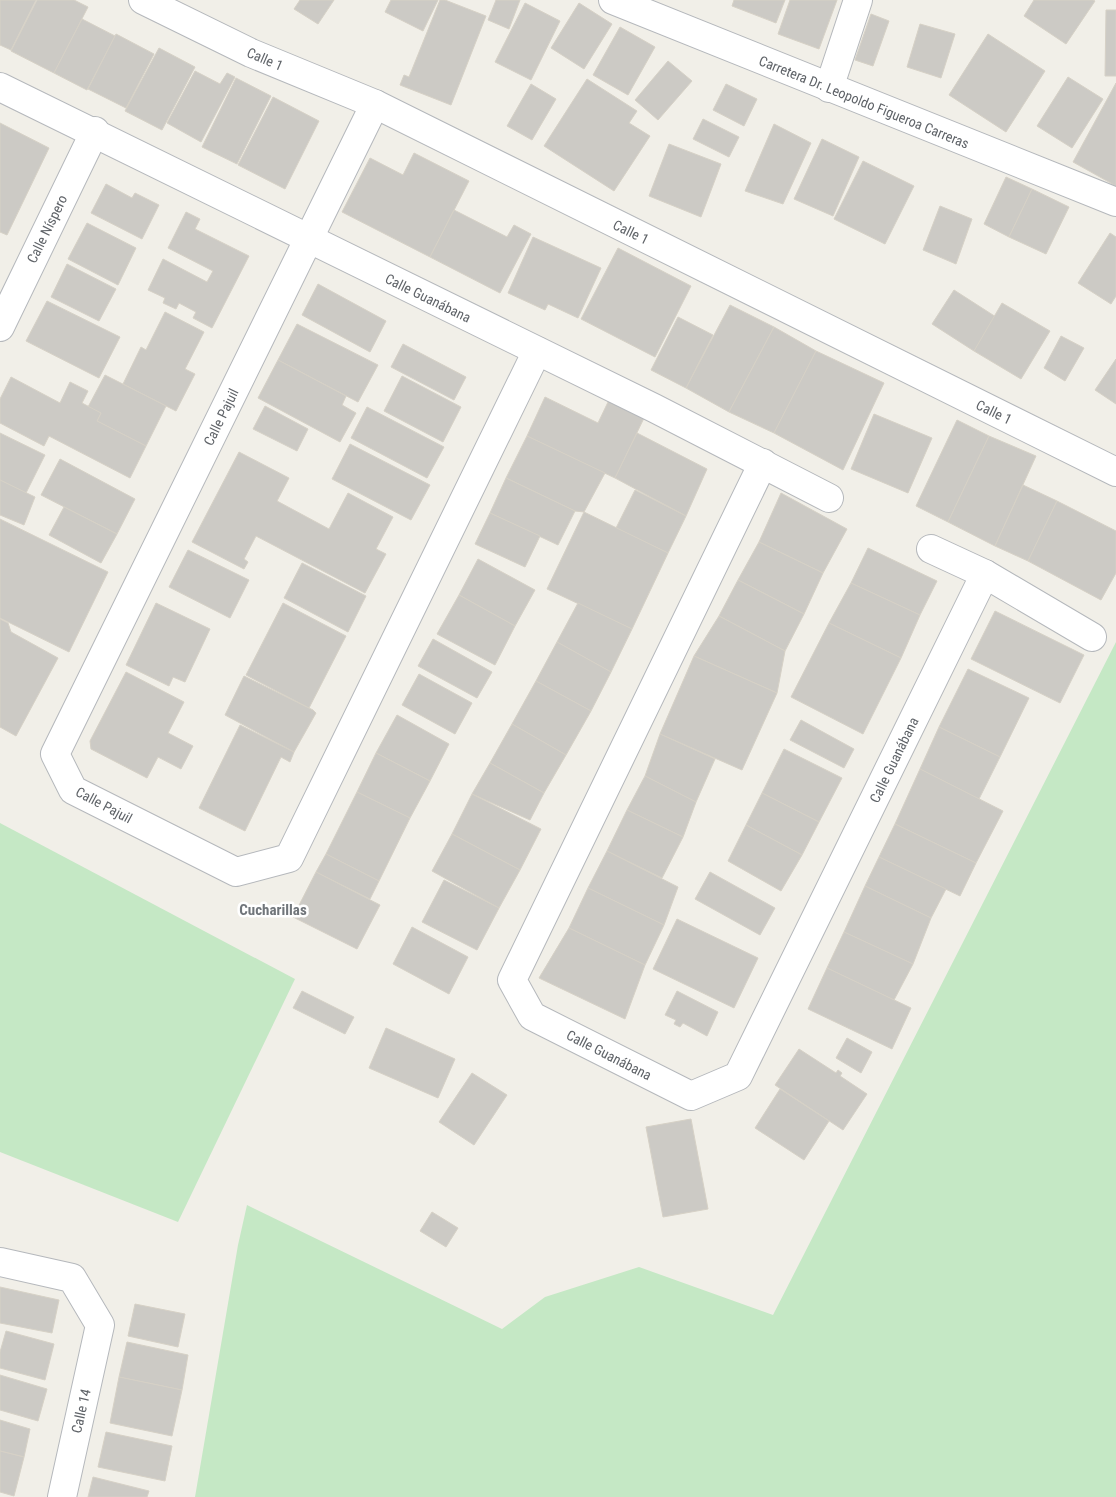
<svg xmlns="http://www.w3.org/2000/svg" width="1116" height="1497" viewBox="0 0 1116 1497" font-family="'Roboto Condensed',sans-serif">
<rect width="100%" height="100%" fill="#f1efe8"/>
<g fill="#c5e8c5">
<path d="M1116 642V1497H195L238 1245 247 1205 502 1329 545 1297 639 1267 773 1315Z"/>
<path d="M0 823 295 979 178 1222 0 1152Z"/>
</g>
<g fill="#cccac5" stroke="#d6d1c6">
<path d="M0 0H36L11 50 0 45Z"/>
<path d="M37 0H74L88 7 54 73 11 51Z"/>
<path d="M300 0H334L318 24 294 9Z"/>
<path d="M391 0H438L423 31 385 12Z"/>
<path d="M440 0H445L486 16 451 105 400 85 404 75 409 77Z"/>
<path d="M496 0H520L509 29 488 20Z"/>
<path d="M734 0H785L776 23 732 6Z"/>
<path d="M790 0H837L819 49 778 34Z"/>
<path d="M1034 0H1093L1095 1 1066 44 1024 16Z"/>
<path d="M525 3 560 21 531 80 495 62Z"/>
<path d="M579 3 612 24 584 69 551 48Z"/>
<path d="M1106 10H1116V76H1105Z"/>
<path d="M871 14 889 21 873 66 855 60Z"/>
<path d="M82 19 115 36 87 90 54 73Z"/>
<path d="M920 24 955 34 941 78 907 67Z"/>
<path d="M620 27 655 47 628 95 593 75Z"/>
<path d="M116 34 154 54 126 108 88 89Z"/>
<path d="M988 34 1045 71 1006 132 949 95Z"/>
<path d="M159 48 195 67 162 130 125 111Z"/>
<path d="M668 61 692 81 658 120 635 100Z"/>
<path d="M195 71 220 84 227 73 235 77 201 142 167 123Z"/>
<path d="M1068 77 1103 99 1072 148 1037 126Z"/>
<path d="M236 78 271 96 237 164 202 147Z"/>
<path d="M587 79 637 111 629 123 650 136 614 191 544 146Z"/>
<path d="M1116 83V186L1073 162Z"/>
<path d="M531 84 556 99 532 140 507 126Z"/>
<path d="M726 84 757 99 744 126 713 110Z"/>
<path d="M273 97 319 121 285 189 238 165Z"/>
<path d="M703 119 739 137 729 157 693 139Z"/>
<path d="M0 123 49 148 7 235 0 232Z"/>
<path d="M774 124 811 143 783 204 745 191Z"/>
<path d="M822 139 859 157 833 216 794 199Z"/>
<path d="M669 144 721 164 701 217 649 196Z"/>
<path d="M414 153 469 181 430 257 342 212 370 158 403 175Z"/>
<path d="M863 161 914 186 885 244 834 219Z"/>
<path d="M1006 177 1032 189 1009 237 984 224Z"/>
<path d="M106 184 132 198 135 193 159 205 142 239 91 213Z"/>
<path d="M1032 189 1069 207 1046 254 1009 237Z"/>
<path d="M940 206 972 219 956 264 923 250Z"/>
<path d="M454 210 507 237 514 225 531 234 500 293 430 257Z"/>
<path d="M186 212 200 219 195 229 249 256 212 328 193 318 196 312 179 303 176 309 163 303 165 298 148 290 163 259 207 282 213 271 168 248Z"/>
<path d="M87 223 136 248 118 285 68 259Z"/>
<path d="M1110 233 1116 237V296L1111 304 1078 283Z"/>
<path d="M533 237 601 268 578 318 548 304 545 310 508 293Z"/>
<path d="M618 248 691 286 655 357 581 319Z"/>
<path d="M67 264 116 289 99 321 51 297Z"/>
<path d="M318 284 386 321 370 352 302 315Z"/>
<path d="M954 290 996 317 974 351 932 324Z"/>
<path d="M47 301 120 337 99 378 26 341Z"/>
<path d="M1002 303 1050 331 1021 379 974 351Z"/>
<path d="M730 305 774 327 729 412 686 388Z"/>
<path d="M165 312 204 332 185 369 195 374 176 411 123 384 141 347 146 350Z"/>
<path d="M678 317 713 335 686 388 651 370Z"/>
<path d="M297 324 378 365 358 402 278 360Z"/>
<path d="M774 327 816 351 774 433 729 412Z"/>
<path d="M1061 336 1084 348 1065 381 1044 368Z"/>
<path d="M403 344 466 377 454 400 391 367Z"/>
<path d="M816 351 884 383 843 470 774 433Z"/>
<path d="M1116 359V404L1095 390Z"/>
<path d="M278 360 346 396 342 405 356 413 340 442 258 398Z"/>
<path d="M105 375 166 406 146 446 97 421 101 413 88 407Z"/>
<path d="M402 376 461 407 443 442 384 411Z"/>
<path d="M11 377 60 403 70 382 88 391 82 403 101 413 97 421 146 446 130 478 49 436 44 446 0 423V399Z"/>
<path d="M545 397 598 423 609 400 645 416 615 478 527 436Z"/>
<path d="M265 406 308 429 297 451 253 429Z"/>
<path d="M367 407 444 447 427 478 351 438Z"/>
<path d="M874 414 932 438 908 493 851 469Z"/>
<path d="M957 420 989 436 948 522 916 506Z"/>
<path d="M0 433 45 455 26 493 0 480Z"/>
<path d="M637 433 707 469 686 516 615 478Z"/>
<path d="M527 436 605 473 584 512 575 511 506 478Z"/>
<path d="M989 436 1036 456 995 546 948 522Z"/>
<path d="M350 444 430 485 411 520 332 479Z"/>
<path d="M239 452 289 478 277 501 329 529 348 493 393 517 376 549 386 554 365 593 256 536 244 559 248 562 244 569 192 542Z"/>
<path d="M60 459 135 499 117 534 41 495Z"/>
<path d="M506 478 575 511 558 545 490 513Z"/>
<path d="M0 480 35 497 24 525 0 515Z"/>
<path d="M1023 485 1057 501 1028 561 995 546Z"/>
<path d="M635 490 686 516 668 553 616 528Z"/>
<path d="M781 493 847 529 823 573 759 542Z"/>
<path d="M1057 501 1116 531V573L1101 600 1028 561Z"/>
<path d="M64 507 117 534 101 563 49 535Z"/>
<path d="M584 512 668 553 632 629 547 589Z"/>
<path d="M490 513 540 536 525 567 475 544Z"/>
<path d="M0 519 108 572 69 652 0 618Z"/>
<path d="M759 542 823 573 804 614 738 580Z"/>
<path d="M868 548 937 581 920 615 851 583Z"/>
<path d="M188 550 249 580 230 618 169 587Z"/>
<path d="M478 559 535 590 515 626 459 595Z"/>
<path d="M302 563 366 596 348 632 284 598Z"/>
<path d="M738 580 804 614 785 651 719 616Z"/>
<path d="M851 583 920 615 901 658 829 623Z"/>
<path d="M459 595 515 626 495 665 437 634Z"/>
<path d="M156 603 210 629 185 682 173 677 169 686 126 665Z"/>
<path d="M283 603 346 636 309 708 246 675Z"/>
<path d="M578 603 632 629 611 672 557 642Z"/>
<path d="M995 611 1084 655 1060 703 971 659Z"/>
<path d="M719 616 785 651 777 693 694 656Z"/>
<path d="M0 619 8 623 11 632 58 658 16 736 0 727Z"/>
<path d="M829 623 901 658 863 734 791 697Z"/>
<path d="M433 639 492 672 477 698 418 666Z"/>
<path d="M557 642 611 672 591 711 536 681Z"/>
<path d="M694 656 777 693 742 770 660 734Z"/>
<path d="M968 669 1029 698 1000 757 939 727Z"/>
<path d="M126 672 184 702 168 733 193 746 181 769 158 757 147 778 91 749 90 741Z"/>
<path d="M419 674 472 703 455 734 402 705Z"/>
<path d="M244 676 313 710 316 713 294 752 225 715Z"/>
<path d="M536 681 591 711 566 755 512 724Z"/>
<path d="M397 715 449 744 430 781 376 753Z"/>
<path d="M801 720 854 749 844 768 790 740Z"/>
<path d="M512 724 566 755 544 793 490 763Z"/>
<path d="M240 725 294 752 290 762 281 757 245 831 199 808Z"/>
<path d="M939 727 1000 757 979 799 920 769Z"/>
<path d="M660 734 715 759 696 802 645 776Z"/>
<path d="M784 749 842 778 819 822 762 793Z"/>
<path d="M376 753 430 781 410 818 357 792Z"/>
<path d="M490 763 544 793 530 820 472 794Z"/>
<path d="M920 769 1003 811 976 863 895 824Z"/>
<path d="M645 776 696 802 683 837 627 810Z"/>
<path d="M357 792 410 818 379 881 326 854Z"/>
<path d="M762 793 819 822 802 855 746 825Z"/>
<path d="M472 794 541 829 520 870 452 834Z"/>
<path d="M627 810 683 837 662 878 607 851Z"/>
<path d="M895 824 976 863 960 896 879 857Z"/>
<path d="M746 825 802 855 781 891 728 861Z"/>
<path d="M452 834 520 870 499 908 432 871Z"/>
<path d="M607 851 678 887 664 925 588 888Z"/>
<path d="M326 854 379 881 370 899 316 872Z"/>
<path d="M879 857 946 889 931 918 865 886Z"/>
<path d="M316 872 380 905 357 949 293 917Z"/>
<path d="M710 872 775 908 760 935 695 899Z"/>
<path d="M444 880 499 908 477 950 422 922Z"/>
<path d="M865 886 931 918 913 964 844 932Z"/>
<path d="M588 888 664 925 645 965 569 928Z"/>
<path d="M677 919 758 958 734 1008 653 969Z"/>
<path d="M412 927 468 957 449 994 393 964Z"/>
<path d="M569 928 645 965 625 1019 539 978Z"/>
<path d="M844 932 913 964 894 1000 827 968Z"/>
<path d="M827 968 911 1008 892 1049 808 1009Z"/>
<path d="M302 991 354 1017 345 1034 293 1008Z"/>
<path d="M677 991 718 1012 707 1036 683 1023 680 1027 674 1024 676 1020 665 1015Z"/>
<path d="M386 1028 455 1059 438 1098 369 1068Z"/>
<path d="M847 1038 872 1052 861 1073 836 1058Z"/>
<path d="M799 1049 836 1073 838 1070 842 1073 840 1076 867 1094 843 1130 775 1085Z"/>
<path d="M472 1073 507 1095 474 1145 439 1122Z"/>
<path d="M780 1089 829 1121 804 1160 755 1128Z"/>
<path d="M691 1119 708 1209 663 1217 646 1127Z"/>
<path d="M432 1212 458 1228 446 1247 420 1231Z"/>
<path d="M0 1287 59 1300 52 1333 0 1323Z"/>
<path d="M135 1304 185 1314 178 1347 128 1336Z"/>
<path d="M6 1331 54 1344 45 1380 0 1368V1352Z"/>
<path d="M127 1342 188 1355 182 1390 119 1377Z"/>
<path d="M0 1375 47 1389 38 1421 0 1410Z"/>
<path d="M119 1377 182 1390 172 1436 110 1423Z"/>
<path d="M0 1420 30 1429 24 1457 0 1451Z"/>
<path d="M106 1432 172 1446 165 1481 98 1467Z"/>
<path d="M0 1451 24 1457 14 1496 0 1492Z"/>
<path d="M93 1477 149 1491 147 1497H88Z"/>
</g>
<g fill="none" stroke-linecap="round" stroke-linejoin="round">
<g stroke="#b5b8bc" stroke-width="30">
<g id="minor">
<path d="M143 0 251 53 375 104 1116 472"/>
<path d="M613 0 1116 202"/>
<path d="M0 87 654 408 829 498"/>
<path d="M829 88 858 0"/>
<path d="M375 104 55 754 73 790 236 872 289 858 537 351"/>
<path d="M0 327 95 131"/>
<path d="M763 463 512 980 532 1016 691 1096 738 1076 985 574"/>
<path d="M931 549 985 574 1092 637"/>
<path d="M0 1262 72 1278 100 1325 62 1497"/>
</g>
</g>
<use href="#minor" stroke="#fff" stroke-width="28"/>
</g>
<g text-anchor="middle" stroke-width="5" stroke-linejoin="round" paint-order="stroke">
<g font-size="14" fill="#5f6368" stroke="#fff">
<text transform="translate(265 59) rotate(23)" y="5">Calle 1</text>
<text transform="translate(864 102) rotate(22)" y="5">Carretera Dr. Leopoldo Figueroa Carreras</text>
<text transform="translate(47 229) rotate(-64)" y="5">Calle Níspero</text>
<text transform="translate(631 232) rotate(26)" y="5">Calle 1</text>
<text transform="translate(428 298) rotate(26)" y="5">Calle Guanábana</text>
<text transform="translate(994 412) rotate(26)" y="5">Calle 1</text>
<text transform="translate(221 417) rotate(-64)" y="5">Calle Pajuil</text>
<text transform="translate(894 760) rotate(-64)" y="5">Calle Guanábana</text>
<text transform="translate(104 805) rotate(28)" y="5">Calle Pajuil</text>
<text transform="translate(609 1055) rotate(27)" y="5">Calle Guanábana</text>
<text transform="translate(81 1411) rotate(-77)" y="5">Calle 14</text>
</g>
<g font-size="15" font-weight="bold" fill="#70757a" stroke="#fff">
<text x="273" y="915">Cucharillas</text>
</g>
</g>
</svg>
